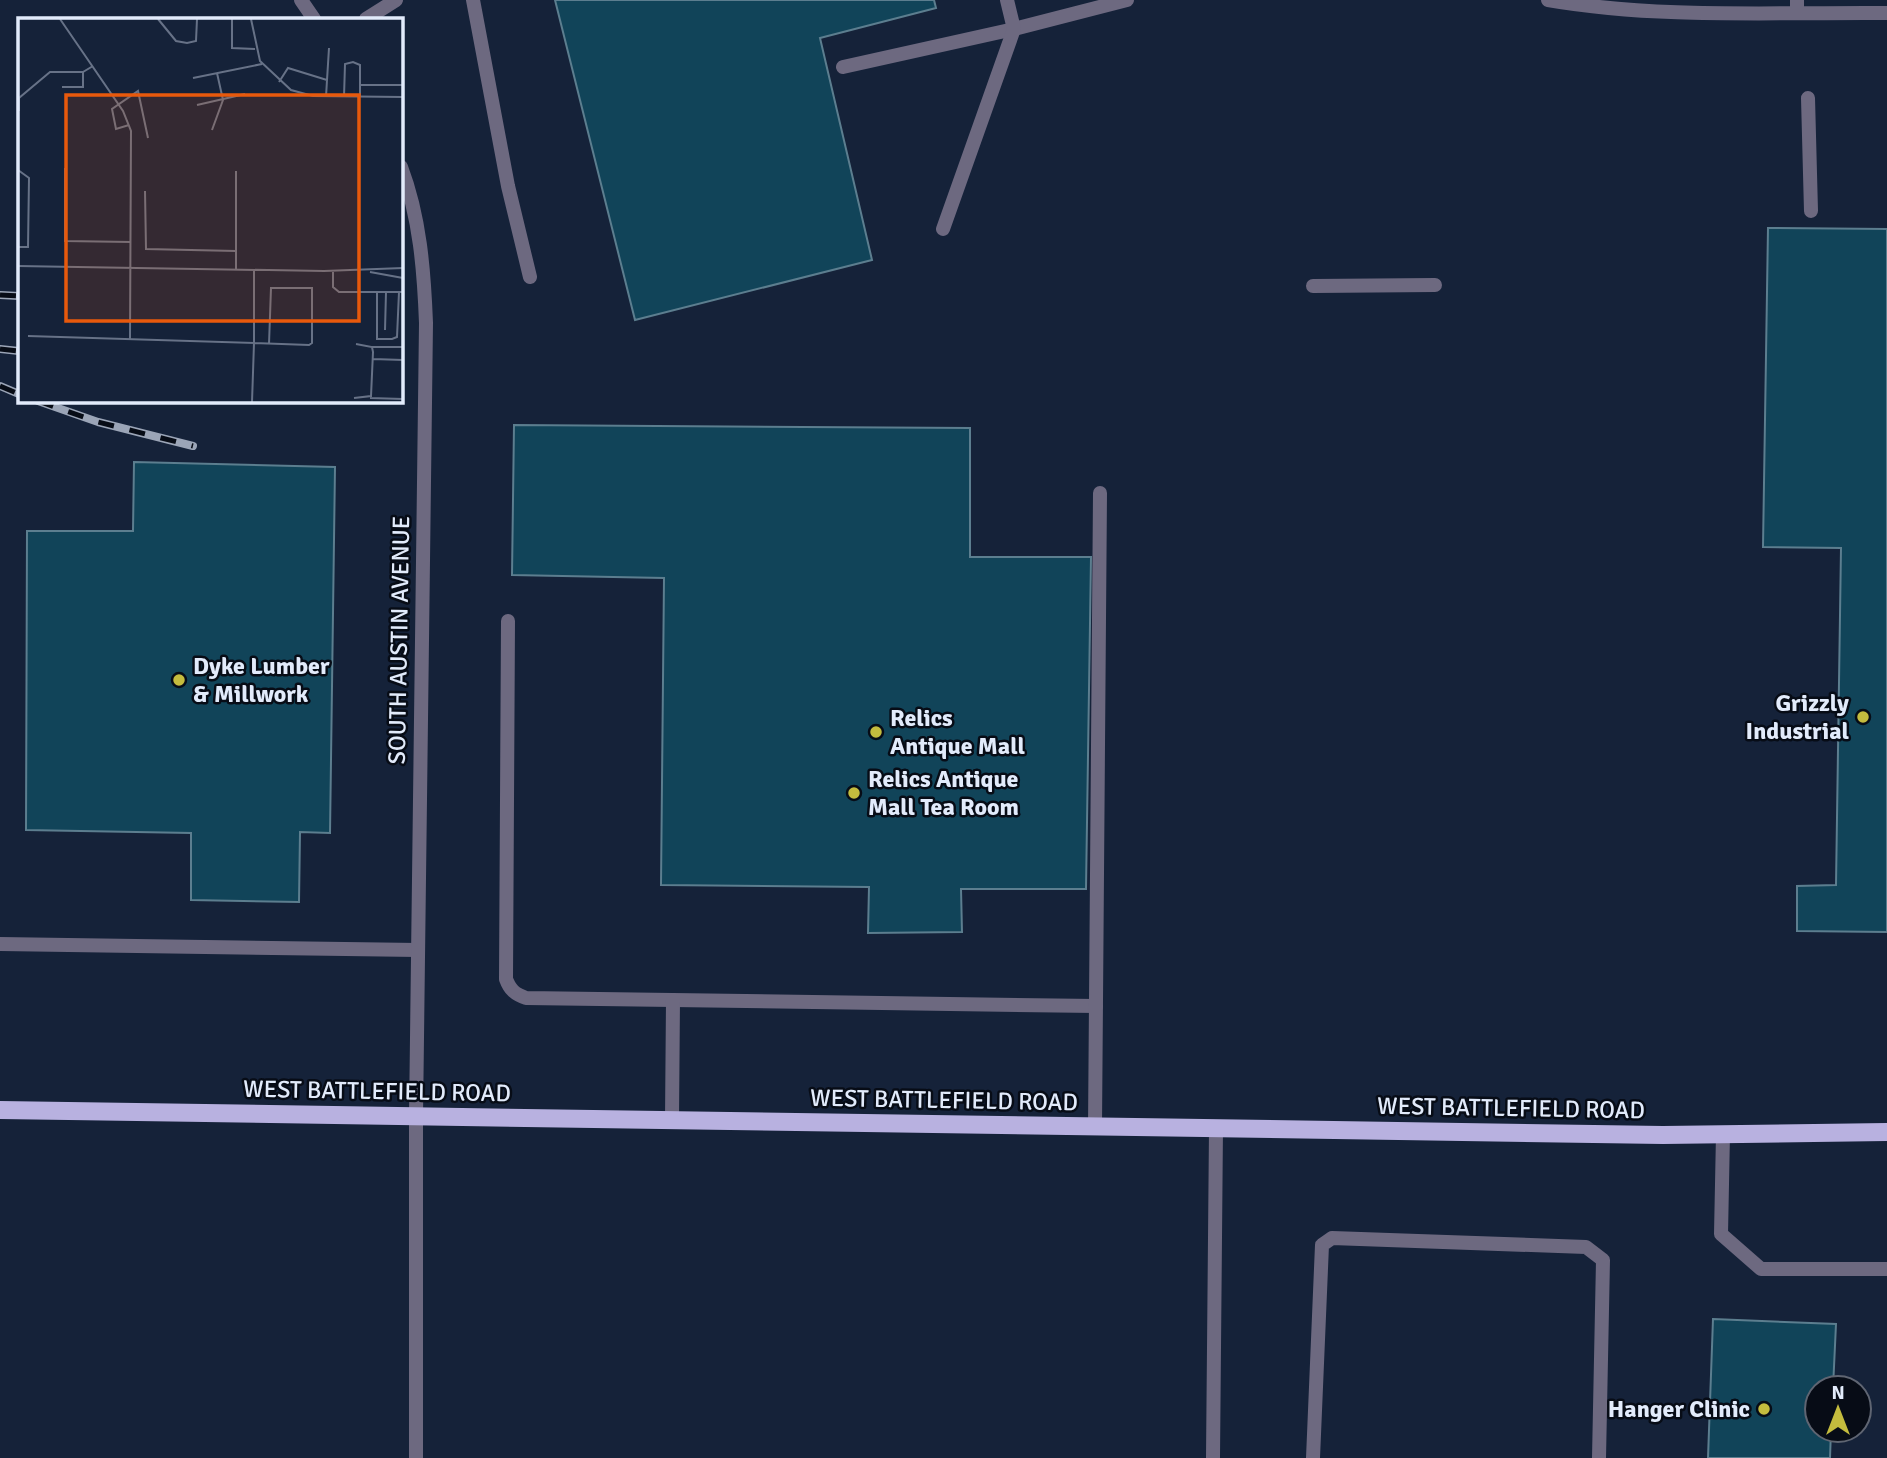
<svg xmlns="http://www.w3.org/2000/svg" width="1887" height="1458" viewBox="0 0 1887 1458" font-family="Signika,sans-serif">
<rect width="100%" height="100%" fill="#152239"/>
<g fill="#114459" stroke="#5c7e8f" stroke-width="2">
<path d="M555 0H934L936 8 820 38 872 260 635 320Z"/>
<path d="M1768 228 1887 229V932L1797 931V886L1836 885 1841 548 1763 547Z"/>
<path d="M514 425 970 428V557H1091L1086 889H961L962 932 868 933 869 887 661 885 664 578 512 575Z"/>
<path d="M134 462 335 467 330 833 300 832 299 902 191 900V833L26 830 27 531H133Z"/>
<path d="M1713 1319 1836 1324 1833 1388H1817V1430H1831L1830 1458H1708Z"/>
</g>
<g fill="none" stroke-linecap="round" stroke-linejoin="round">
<g stroke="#6d6980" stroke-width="14">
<path d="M473 0 508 186 530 277"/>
<path d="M1797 12V0"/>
<path d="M366 19 396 0"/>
<path d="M843 67 1014 29 1127 0"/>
<path d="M1808 98 1811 211"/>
<path d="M943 229 1014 29 1007 0"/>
<path d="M1313 286 1435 285"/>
<path d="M508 621 506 979C510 990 515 994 526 998L1096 1006"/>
<path d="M0 944 418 950"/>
<path d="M416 1117V1458"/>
<path d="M672 1120 673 1000"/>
<path d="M1095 1127 1100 493"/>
<path d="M1723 1134 1721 1234 1761 1269H1887"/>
<path d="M1213 1458 1216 1128"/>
<path d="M1313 1458 1322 1245 1332 1238 1586 1247 1603 1260 1599 1458"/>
</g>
<g stroke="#6d6980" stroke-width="14">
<path d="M301 0 314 19"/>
<path d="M1548 0C1659 19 1775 12 1887 13"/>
<path d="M401 167C420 217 424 271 426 323L416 1117"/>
</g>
<path stroke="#b8b1e0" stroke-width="18" d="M0 1110 1663 1135 1887 1132"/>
<g stroke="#9ba5b7" stroke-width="8">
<g id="rail">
<path d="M0 295 19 296"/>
<path d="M0 349 19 351"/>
<path d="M0 386 19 394"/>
<path d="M38 401 98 422 193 446"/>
</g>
</g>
<use href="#rail" stroke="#070c16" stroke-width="5" stroke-dasharray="16" stroke-linecap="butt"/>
</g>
<g fill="#c4bc3e" stroke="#070c16" stroke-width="2.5">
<circle cx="179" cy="680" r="7"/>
<circle cx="1863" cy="717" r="7"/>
<circle cx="876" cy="732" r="7"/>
<circle cx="854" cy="793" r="7"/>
<circle cx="1764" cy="1409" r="7"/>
</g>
<g text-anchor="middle" stroke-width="5" stroke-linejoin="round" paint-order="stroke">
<g font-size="24" fill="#e2ebfb" stroke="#070c16">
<text transform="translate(399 640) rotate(-89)" y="8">SOUTH AUSTIN AVENUE</text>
<text transform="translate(377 1091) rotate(1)" y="8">WEST BATTLEFIELD ROAD</text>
<text transform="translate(944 1100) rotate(1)" y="8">WEST BATTLEFIELD ROAD</text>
<text transform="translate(1511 1108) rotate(1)" y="8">WEST BATTLEFIELD ROAD</text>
</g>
<g font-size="24" font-weight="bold" fill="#e2ebfb" stroke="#070c16" text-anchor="start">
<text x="193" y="674">Dyke Lumber<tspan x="193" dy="28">&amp; Millwork</tspan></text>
<text x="1849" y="711" text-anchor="end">Grizzly<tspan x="1849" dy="28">Industrial</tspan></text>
<text x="890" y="726">Relics<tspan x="890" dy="28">Antique Mall</tspan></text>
<text x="868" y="787">Relics Antique<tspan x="868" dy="28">Mall Tea Room</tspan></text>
<text x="1750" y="1417" text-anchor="end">Hanger Clinic</text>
</g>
</g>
<g transform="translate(18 18)">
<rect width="385" height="385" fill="#152239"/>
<path fill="none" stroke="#677287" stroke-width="2" d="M42 1 105 93 113 113 112 321M140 1 158 23 169 25 178 23 179 1M214 1V30L237 31M233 1 242 43 273 72 295 78 385 79M175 60 244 46M309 62 311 30M261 64 270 50 309 62 308 79M342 67H385M44 69H65V54L75 48M326 79 327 46 335 44 342 47V79M179 87 227 76M1 93V80L32 54H65M111 107 98 111 94 91 120 73 130 120M194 112 205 82 199 55M47 150V223L113 224M0 152 11 160 10 229H0M127 173 128 231 218 233M0 248 306 253 385 250M218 252V153M315 253V269L321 274H385M352 254 385 260M359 274V321H374L379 319 381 274M367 312 368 274M10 318 236 325V252M354 329H385M355 341 385 342M336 380 353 378 355 334 354 329 338 326M352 380 385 381M234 384 236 325 291 327 294 325V270H253L251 326"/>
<path fill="#e8590c" fill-opacity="0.15" stroke="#e8590c" stroke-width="3.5" d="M48 77H341V303H48Z"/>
<rect width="385" height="385" fill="none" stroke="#e2ebfb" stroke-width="3.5"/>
</g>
<g transform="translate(1838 1409)"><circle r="33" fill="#070c16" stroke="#5f6572" stroke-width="2"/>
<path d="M0-5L12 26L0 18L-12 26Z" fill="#c4bc3e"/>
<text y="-10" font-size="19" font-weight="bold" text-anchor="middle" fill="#e2ebfb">N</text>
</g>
</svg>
